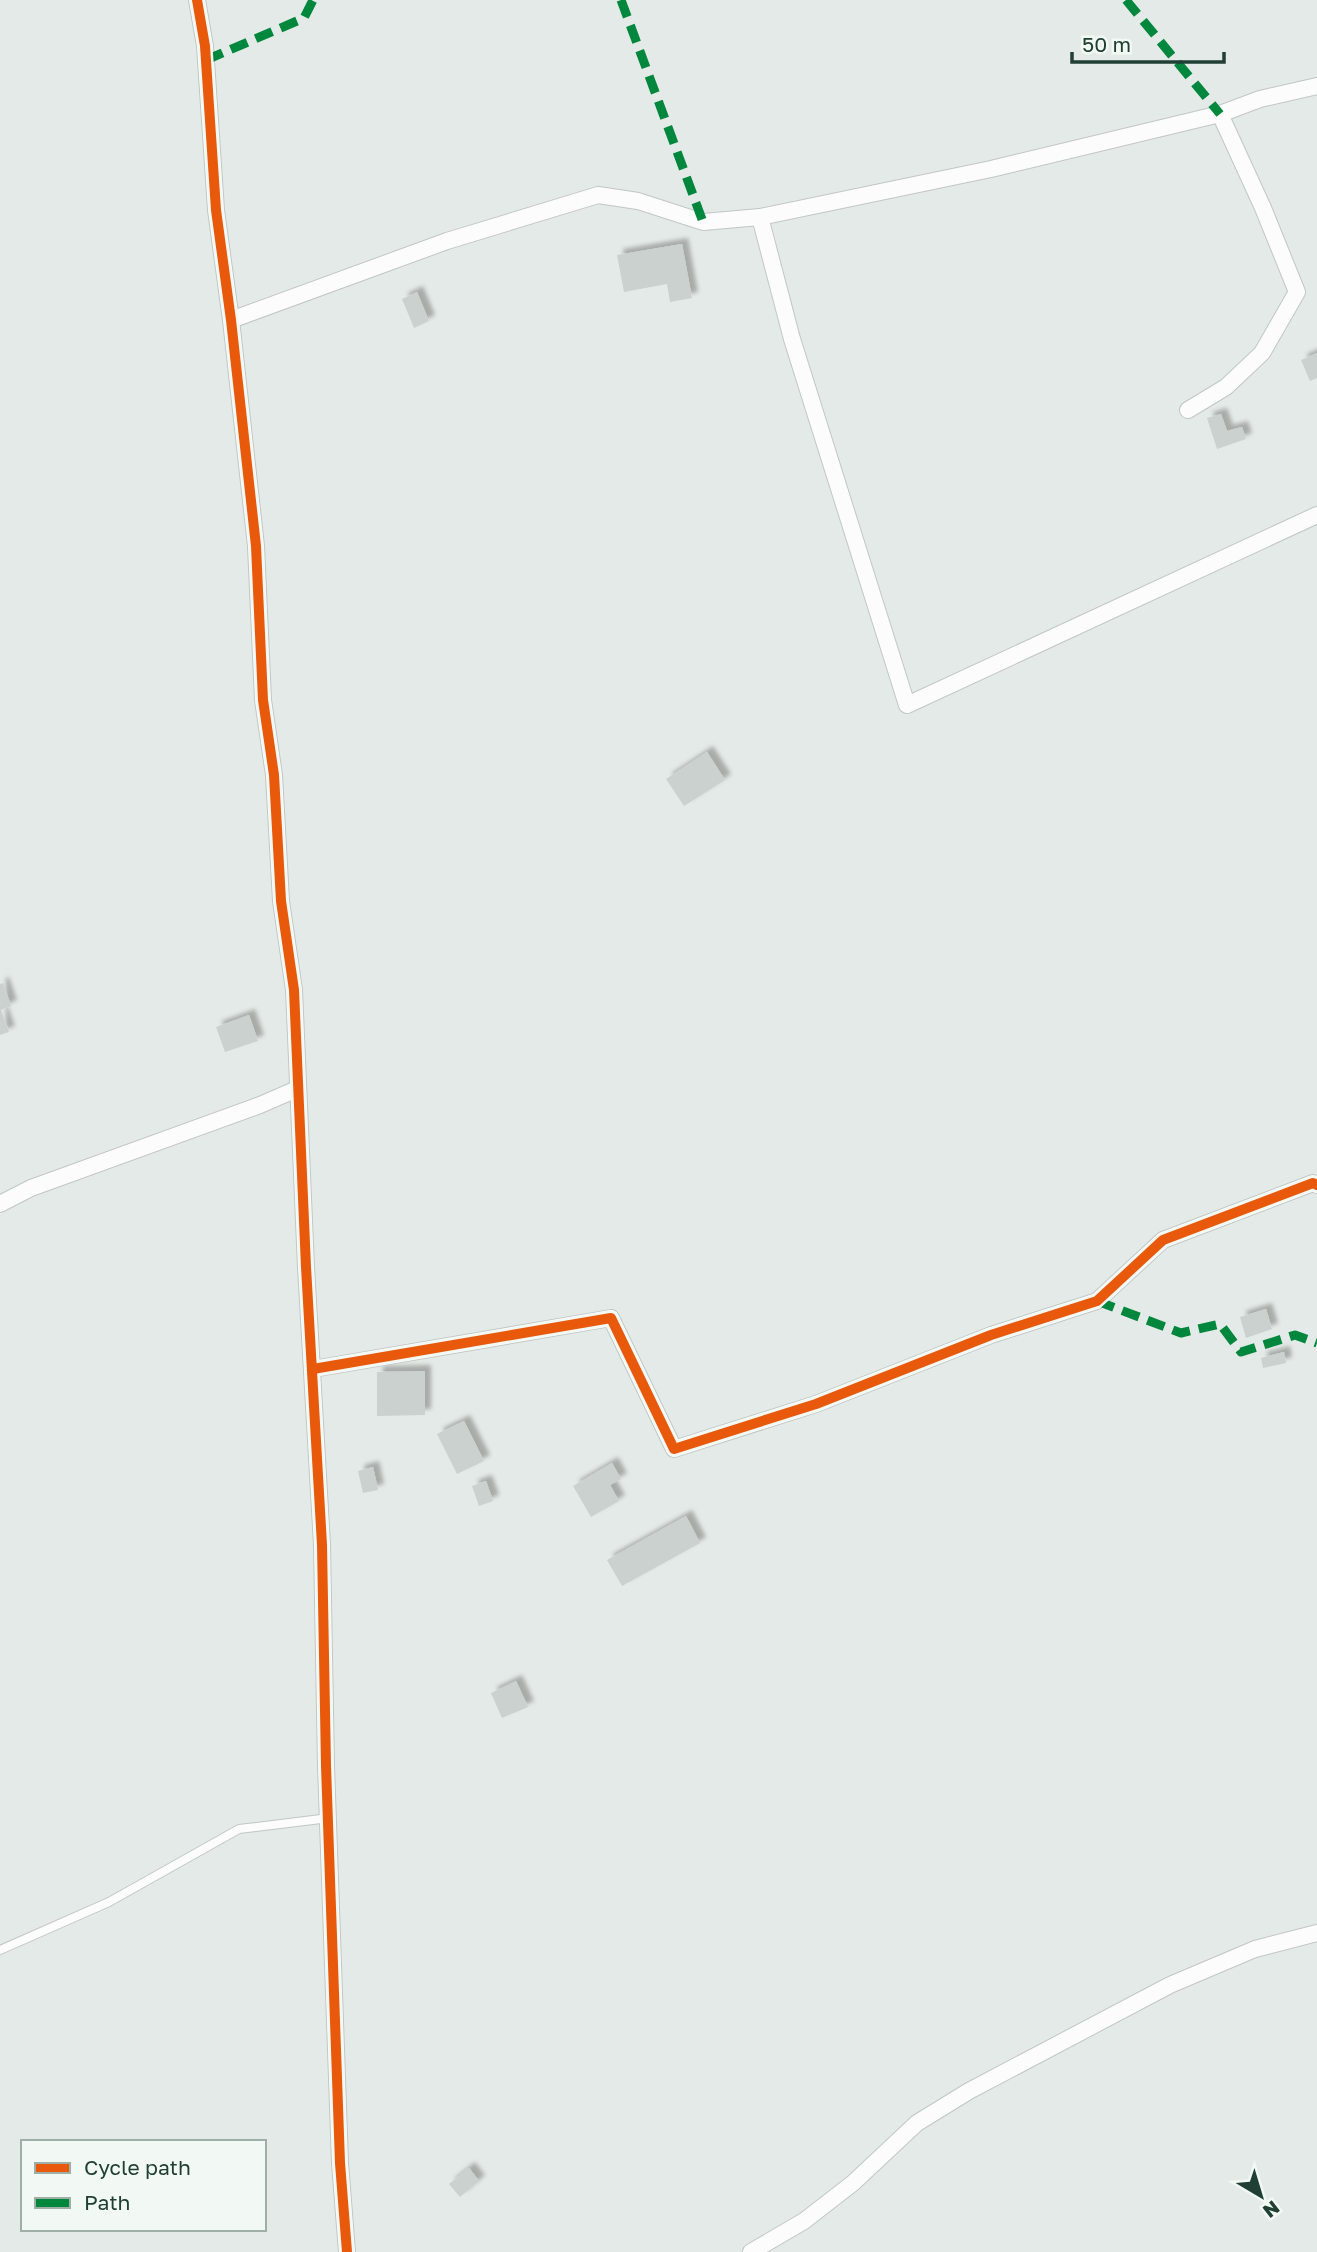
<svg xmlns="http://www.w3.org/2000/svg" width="1317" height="2252" viewBox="0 0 1317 2252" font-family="'Golos Text',sans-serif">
<defs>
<filter id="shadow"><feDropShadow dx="6" dy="-6" stdDeviation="2" flood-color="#0004"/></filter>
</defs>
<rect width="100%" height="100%" fill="#e4eae7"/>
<g fill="#cbd1ce" filter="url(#shadow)">
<path d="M682 244 692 298 670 302 667 284 624 292 617 255Z"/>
<path d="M417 292 429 321 414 328 402 299Z"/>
<path d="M1317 353V378L1310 381 1301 360Z"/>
<path d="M1221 414 1227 431 1242 427 1246 439 1217 449 1207 418Z"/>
<path d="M707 752 725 780 684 806 666 779Z"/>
<path d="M3 983 11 1006 1 1010 9 1032 0 1035V984Z"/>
<path d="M249 1015 258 1041 225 1052 216 1027Z"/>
<path d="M1266 1309 1272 1329 1246 1338 1240 1317Z"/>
<path d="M1284 1352 1286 1363 1263 1368 1261 1358Z"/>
<path d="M425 1371V1415L377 1416V1372Z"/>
<path d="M464 1421 484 1461 457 1474 437 1434Z"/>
<path d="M612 1463 621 1479 610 1485 619 1501 591 1517 573 1486Z"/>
<path d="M373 1467 378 1490 363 1493 358 1471Z"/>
<path d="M486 1481 493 1501 479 1506 472 1486Z"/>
<path d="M686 1516 700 1543 622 1586 607 1560Z"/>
<path d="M516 1681 528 1707 502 1718 491 1693Z"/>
<path d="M469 2168 479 2181 460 2197 449 2184Z"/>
</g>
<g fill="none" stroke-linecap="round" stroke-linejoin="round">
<g stroke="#c1c7c4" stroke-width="10">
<path id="service" d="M0 1950 109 1902 239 1829 329 1818"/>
</g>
<g stroke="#c1c7c4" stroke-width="18">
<g id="minor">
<path d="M197 0 205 46 216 210 231 320 256 546 263 700 274 775 281 901 294 990 306 1267 322 1545 326 1766 340 2163 347 2252"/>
<path d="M760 217 792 339 907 705 1317 515"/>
<path d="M231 320 447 241 598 195 638 201 703 222 760 217 991 169 1220 114 1260 99 1317 86"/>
<path d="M1188 410 1226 387 1262 353 1297 292 1263 208 1220 114"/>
<path d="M0 1204 31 1188 260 1105 297 1089"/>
<path d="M313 1369 611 1318 674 1449 816 1404 991 1335 1097 1301 1163 1240 1313 1183 1317 1185"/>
<path d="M751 2252 804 2221 853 2183 917 2123 969 2091 1170 1985 1255 1949 1317 1933"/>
</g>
</g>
<use href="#service" stroke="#fbfcfb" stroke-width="8"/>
<use href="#minor" stroke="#fbfcfb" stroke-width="16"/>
<g stroke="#00873e" stroke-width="9" stroke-dasharray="18 9" stroke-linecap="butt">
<path d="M621 0 703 222"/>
<path d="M1126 0 1220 114"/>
<path d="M206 60 304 18 313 0"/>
<path d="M1097 1301 1181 1333 1220 1324 1241 1352 1295 1335 1317 1343"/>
</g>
<g stroke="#f2f9f5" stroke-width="15">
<g id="cycleway">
<path d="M197 0 205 46 216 210 231 320 256 546 263 700 274 775 281 901 294 990 306 1267 322 1545 326 1766 340 2163 347 2252"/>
<path d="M313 1369 611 1318 674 1449 816 1404 991 1335 1097 1301 1163 1240 1313 1183 1317 1185"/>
</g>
</g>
<use href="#cycleway" stroke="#e8590c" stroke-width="10"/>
</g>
<rect x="21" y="2140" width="245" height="91" fill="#f2f9f5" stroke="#9eafa8" stroke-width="2"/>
<rect x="35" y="2163" width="35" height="10" fill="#e8590c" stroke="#9eafa8" stroke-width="2"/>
<text x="84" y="2175" font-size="21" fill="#203f35">Cycle path</text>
<rect x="35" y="2198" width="35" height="10" fill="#00873e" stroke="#9eafa8" stroke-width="2"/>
<text x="84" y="2210" font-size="21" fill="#203f35">Path</text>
<g transform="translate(1261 2196) rotate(142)" stroke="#f2f9f5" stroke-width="5" paint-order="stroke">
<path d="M0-5L12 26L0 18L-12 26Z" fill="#203f35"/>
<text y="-10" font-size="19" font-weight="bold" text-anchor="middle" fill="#203f35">N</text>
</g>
<path d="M1072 52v10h152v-10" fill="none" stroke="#203f35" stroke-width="3.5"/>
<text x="1082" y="52" font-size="21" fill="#203f35" stroke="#f2f9f5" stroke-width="5" paint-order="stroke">50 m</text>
</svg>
